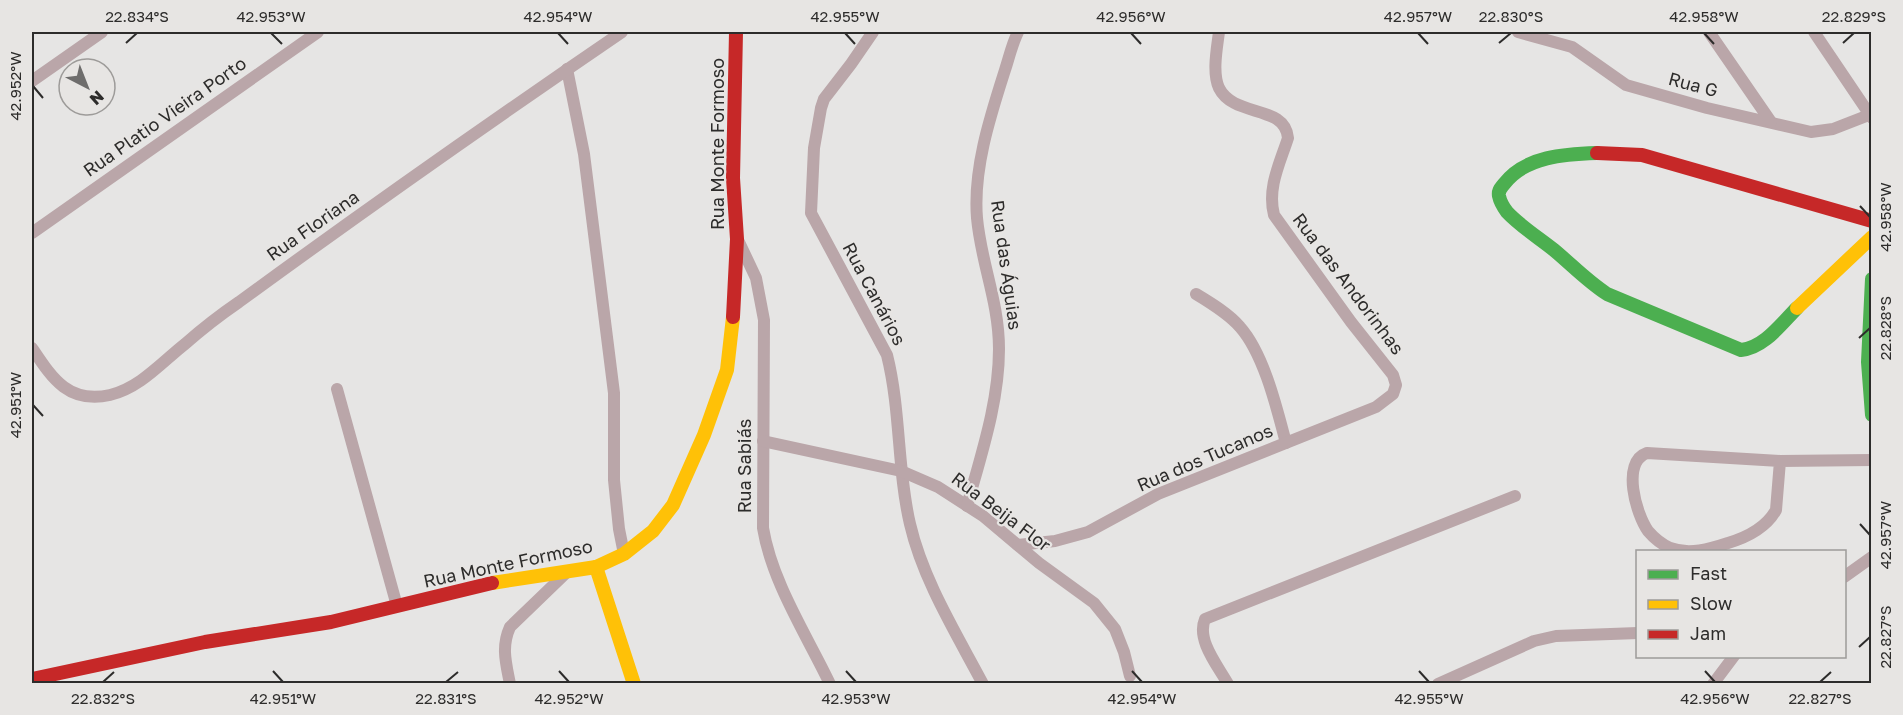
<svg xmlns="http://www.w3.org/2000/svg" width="1903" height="715" viewBox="0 0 1903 715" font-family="'Golos Text',sans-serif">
<rect width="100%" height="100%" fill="#e6e5e4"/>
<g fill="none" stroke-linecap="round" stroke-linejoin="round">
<g stroke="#baa6a9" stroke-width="12">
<path d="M873 32 851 64 824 99 821 108 814 148 811 213 887 355C901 411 897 469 910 524 923 580 956 633 983 684"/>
<path d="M1518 32 1572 47 1626 85 1707 108 1811 132 1833 129 1869 115"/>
<path d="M1709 32 1771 122"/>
<path d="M1814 32 1872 118"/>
<path d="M567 69 584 154 614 393V480L619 529 624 554"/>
<path d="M32 81 102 32"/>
<path d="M32 233 318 32"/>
<path d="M739 242 756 278 764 320 763 528C772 582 806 634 830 684"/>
<path d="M1196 294C1211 303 1229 314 1240 327 1264 354 1277 409 1286 443"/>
<path d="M32 348C52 378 68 404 110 395 140 388 162 362 185 344 202 329 220 315 239 302 365 210 493 120 622 32"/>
<path d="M337 389 397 606"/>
<path d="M763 441 901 471 938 487 983 516 1039 563 1094 603 1115 629 1124 652 1130 676"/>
<path d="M1780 461 1776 510C1766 528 1748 537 1728 543 1710 549 1689 555 1670 548 1661 544 1654 538 1648 531 1636 514 1621 462 1647 453L1780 461 1872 460"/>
<path d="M967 506C981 455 999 402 999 349 999 302 981 263 977 218 973 169 990 117 1005 70 1009 58 1012 44 1018 32"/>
<path d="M1018 545 1055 541 1088 532 1158 494 1376 407 1393 394 1396 385 1393 375 1351 322 1274 215C1267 188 1280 163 1288 138 1285 104 1234 118 1219 88 1212 73 1217 48 1219 32"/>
<path d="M1844 577 1872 557"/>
<path d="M510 684C506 663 501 647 510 627L567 572"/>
<path d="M1228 684C1218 666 1196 640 1205 619L1515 496"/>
<path d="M1438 684 1534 641 1556 636 1638 633"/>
<path d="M1713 684 1734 656"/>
</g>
<g stroke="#4caf50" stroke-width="14">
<path d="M1597 153C1566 154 1525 156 1504 184 1501 188 1498 190 1499 196 1500 201 1504 208 1507 212 1520 226 1539 238 1554 250 1572 265 1587 281 1607 294L1741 350C1764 348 1781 324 1797 308"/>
<path d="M1872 279 1868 362 1872 415"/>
</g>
<g stroke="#ffc107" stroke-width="14">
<path d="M1797 308 1872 237"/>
<path d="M596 567 634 684"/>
<path d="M492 583 596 567 624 554 653 531 673 505 704 435 727 370 733 317"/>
</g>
<g stroke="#c62828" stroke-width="14">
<path d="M1597 153 1642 155 1872 221"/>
<path d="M733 317 737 239 733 178 736 32"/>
<path d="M32 679 205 642 331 622 492 583"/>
</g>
</g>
<path fill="none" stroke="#2d2c2b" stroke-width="2" d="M271 33 282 44M558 33 568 44M845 33 855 44M1131 33 1141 44M1418 33 1428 44M1704 33 1714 44M126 43 137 33M1499 43 1511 33M1843 43 1854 33M33 86 43 98M1860 206 1870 217M1859 338 1870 328M33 405 43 416M1860 524 1870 535M1859 647 1870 637M273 671 283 682M559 671 569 682M846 671 856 682M1132 671 1142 682M1419 671 1429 682M1705 671 1715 682M103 682 114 672M446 682 458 672M1820 682 1831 672"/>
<g text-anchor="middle" stroke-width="4.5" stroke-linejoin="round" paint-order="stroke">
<g font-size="18" fill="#2d2c2b" stroke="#e7e5e3">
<text transform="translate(1693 85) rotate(15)" y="6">Rua G</text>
<text transform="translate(165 117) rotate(-35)" y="6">Rua Platio Vieira Porto</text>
<text transform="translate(718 144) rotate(-90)" y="6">Rua Monte Formoso</text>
<text transform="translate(313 226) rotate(-35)" y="6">Rua Floriana</text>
<text transform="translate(1006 265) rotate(82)" y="6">Rua das Águias</text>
<text transform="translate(1348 284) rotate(53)" y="6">Rua das Andorinhas</text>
<text transform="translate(874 294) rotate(62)" y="6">Rua Canários</text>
<text transform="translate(1205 458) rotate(-23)" y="6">Rua dos Tucanos</text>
<text transform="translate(745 466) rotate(-90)" y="6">Rua Sabiás</text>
<text transform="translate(1001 512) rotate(37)" y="6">Rua Beija Flor</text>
<text transform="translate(508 564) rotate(-12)" y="6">Rua Monte Formoso</text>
</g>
</g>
<rect width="1903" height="715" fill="none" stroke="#e7e5e3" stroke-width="66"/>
<rect x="1636" y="550" width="210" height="108" fill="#e7e5e3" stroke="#9d9b99" stroke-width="1.5"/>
<rect x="1648" y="570" width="30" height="9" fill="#4caf50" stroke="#9d9b99" stroke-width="1.5"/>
<text x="1690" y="580" font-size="18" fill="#2d2c2b">Fast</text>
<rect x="1648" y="600" width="30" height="9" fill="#ffc107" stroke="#9d9b99" stroke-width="1.5"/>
<text x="1690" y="610" font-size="18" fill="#2d2c2b">Slow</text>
<rect x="1648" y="630" width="30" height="9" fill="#c62828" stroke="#9d9b99" stroke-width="1.5"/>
<text x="1690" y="640" font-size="18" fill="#2d2c2b">Jam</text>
<g transform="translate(87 87) rotate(138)"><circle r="28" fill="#e7e5e3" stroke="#9d9b99" stroke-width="1.5"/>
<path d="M0-4.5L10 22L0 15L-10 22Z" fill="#6e6d6c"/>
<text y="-9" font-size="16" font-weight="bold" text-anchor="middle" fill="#2d2c2b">N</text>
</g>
<rect x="33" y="33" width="1837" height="649" fill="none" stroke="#2d2c2b" stroke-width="2"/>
<g font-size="15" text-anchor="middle" fill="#2d2c2b">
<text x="137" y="22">22.834°S</text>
<text x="271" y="22">42.953°W</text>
<text x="558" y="22">42.954°W</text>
<text x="845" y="22">42.955°W</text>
<text x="1131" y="22">42.956°W</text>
<text x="1418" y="22">42.957°W</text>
<text x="1511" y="22">22.830°S</text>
<text x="1704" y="22">42.958°W</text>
<text x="1854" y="22">22.829°S</text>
<text transform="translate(16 86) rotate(-90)" y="5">42.952°W</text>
<text transform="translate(1886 217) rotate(-90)" y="5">42.958°W</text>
<text transform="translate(1886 328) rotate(-90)" y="5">22.828°S</text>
<text transform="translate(16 405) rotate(-90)" y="5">42.951°W</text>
<text transform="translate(1886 535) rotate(-90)" y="5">42.957°W</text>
<text transform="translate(1886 637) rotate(-90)" y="5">22.827°S</text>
<text x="103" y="704">22.832°S</text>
<text x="283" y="704">42.951°W</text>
<text x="446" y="704">22.831°S</text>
<text x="569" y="704">42.952°W</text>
<text x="856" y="704">42.953°W</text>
<text x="1142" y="704">42.954°W</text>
<text x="1429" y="704">42.955°W</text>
<text x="1715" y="704">42.956°W</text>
<text x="1820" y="704">22.827°S</text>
</g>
</svg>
